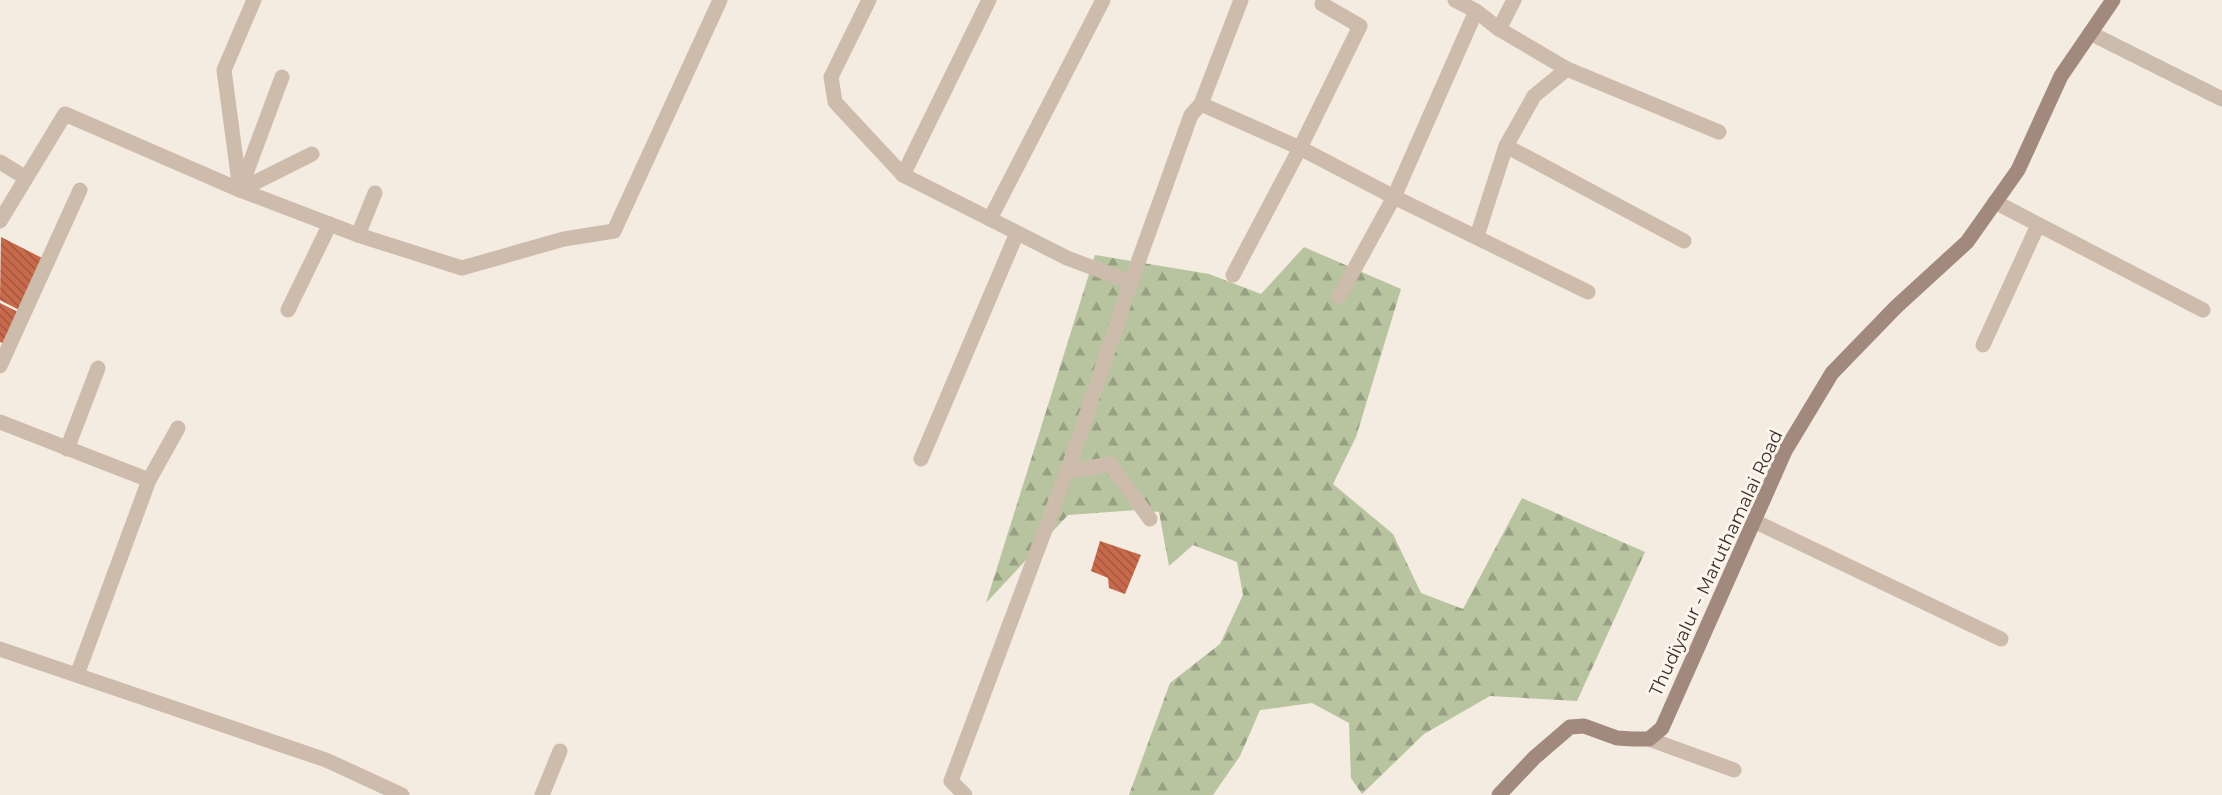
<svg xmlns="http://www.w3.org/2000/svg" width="2222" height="795" viewBox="0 0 2222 795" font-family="Montserrat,sans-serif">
<defs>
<pattern id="forest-firs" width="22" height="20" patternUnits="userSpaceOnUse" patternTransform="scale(1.5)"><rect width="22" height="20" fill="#b8c4a0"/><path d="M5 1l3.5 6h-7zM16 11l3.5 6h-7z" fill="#97a083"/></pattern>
<pattern id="building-back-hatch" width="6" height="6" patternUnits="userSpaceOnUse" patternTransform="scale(1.5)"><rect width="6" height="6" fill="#c8694b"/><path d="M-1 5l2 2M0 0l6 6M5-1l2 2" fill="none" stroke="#a4573f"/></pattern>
</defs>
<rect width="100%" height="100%" fill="#f4ebe1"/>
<path fill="url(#forest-firs)" d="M1304 247 1401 289 1356 437 1333 484 1393 534 1421 593 1463 609 1522 498 1645 552 1577 701 1490 696 1424 734 1362 794 1351 778 1349 723 1312 703 1260 710 1240 756 1213 795H1129L1170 683 1220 644 1243 595 1237 562 1193 545 1169 566 1159 512 1137 510 1068 515 986 603 1095 255 1209 274 1261 294Z"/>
<g fill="url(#building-back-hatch)">
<path d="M1 237 44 259 19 310 0 300Z"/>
<path d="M0 303 18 312 3 343 0 342Z"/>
<path d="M1100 541 1141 555 1125 594 1109 588 1108 578 1091 571Z"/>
</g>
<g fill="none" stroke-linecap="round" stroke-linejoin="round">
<g stroke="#cdbbac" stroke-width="15">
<path d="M869 0 831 77 835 102 903 175 1067 258 1131 282"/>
<path d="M1455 0 1476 11 1499 29 1567 69 1719 132"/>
<path d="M1499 29 1514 0"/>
<path d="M2090 33 2222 99"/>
<path d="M1201 104 1300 148 1394 197 1588 292"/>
<path d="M1506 146 1684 241"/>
<path d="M0 162 26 178"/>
<path d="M903 175 989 0"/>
<path d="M241 187 282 77"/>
<path d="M240 190 224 70 254 0"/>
<path d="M240 190 312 154"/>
<path d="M1995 202 2203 310"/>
<path d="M990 219 1103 0"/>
<path d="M0 221 65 114 240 190 358 235 462 268 564 239 614 231 720 0"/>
<path d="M358 235 375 193"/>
<path d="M1477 236 1506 146 1534 96 1567 69"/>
<path d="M1233 275 1300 148 1360 26 1322 4"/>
<path d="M1339 297 1394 197 1476 11"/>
<path d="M288 310 330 224"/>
<path d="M1983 345 2038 225"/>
<path d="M0 366 80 190"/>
<path d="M0 422 149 480 77 675"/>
<path d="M67 449 98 368"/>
<path d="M921 459 1017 233"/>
<path d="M1066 472 1110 464 1150 519"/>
<path d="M149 480 178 428"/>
<path d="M1754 521 2001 639"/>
<path d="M0 649 326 760 402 795"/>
<path d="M1649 739 1734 770"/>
<path d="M542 795 560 751"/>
<path d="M965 795 951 781 1073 455 1131 282 1191 115 1201 104 1241 0"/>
</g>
<path stroke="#a18a7d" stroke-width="15" d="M1499 795 1534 758 1570 727 1584 726 1617 738 1633 739H1649L1662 728 1785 451 1832 373 1896 307 1967 242 2018 170 2061 76 2113 0"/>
</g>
<g text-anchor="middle" stroke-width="6" stroke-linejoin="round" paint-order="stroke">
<g font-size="18" fill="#3b302b" stroke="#fbf5ee">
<text transform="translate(1716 563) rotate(-65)" y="6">Thudiyalur - Maruthamalai Road</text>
</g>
</g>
</svg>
